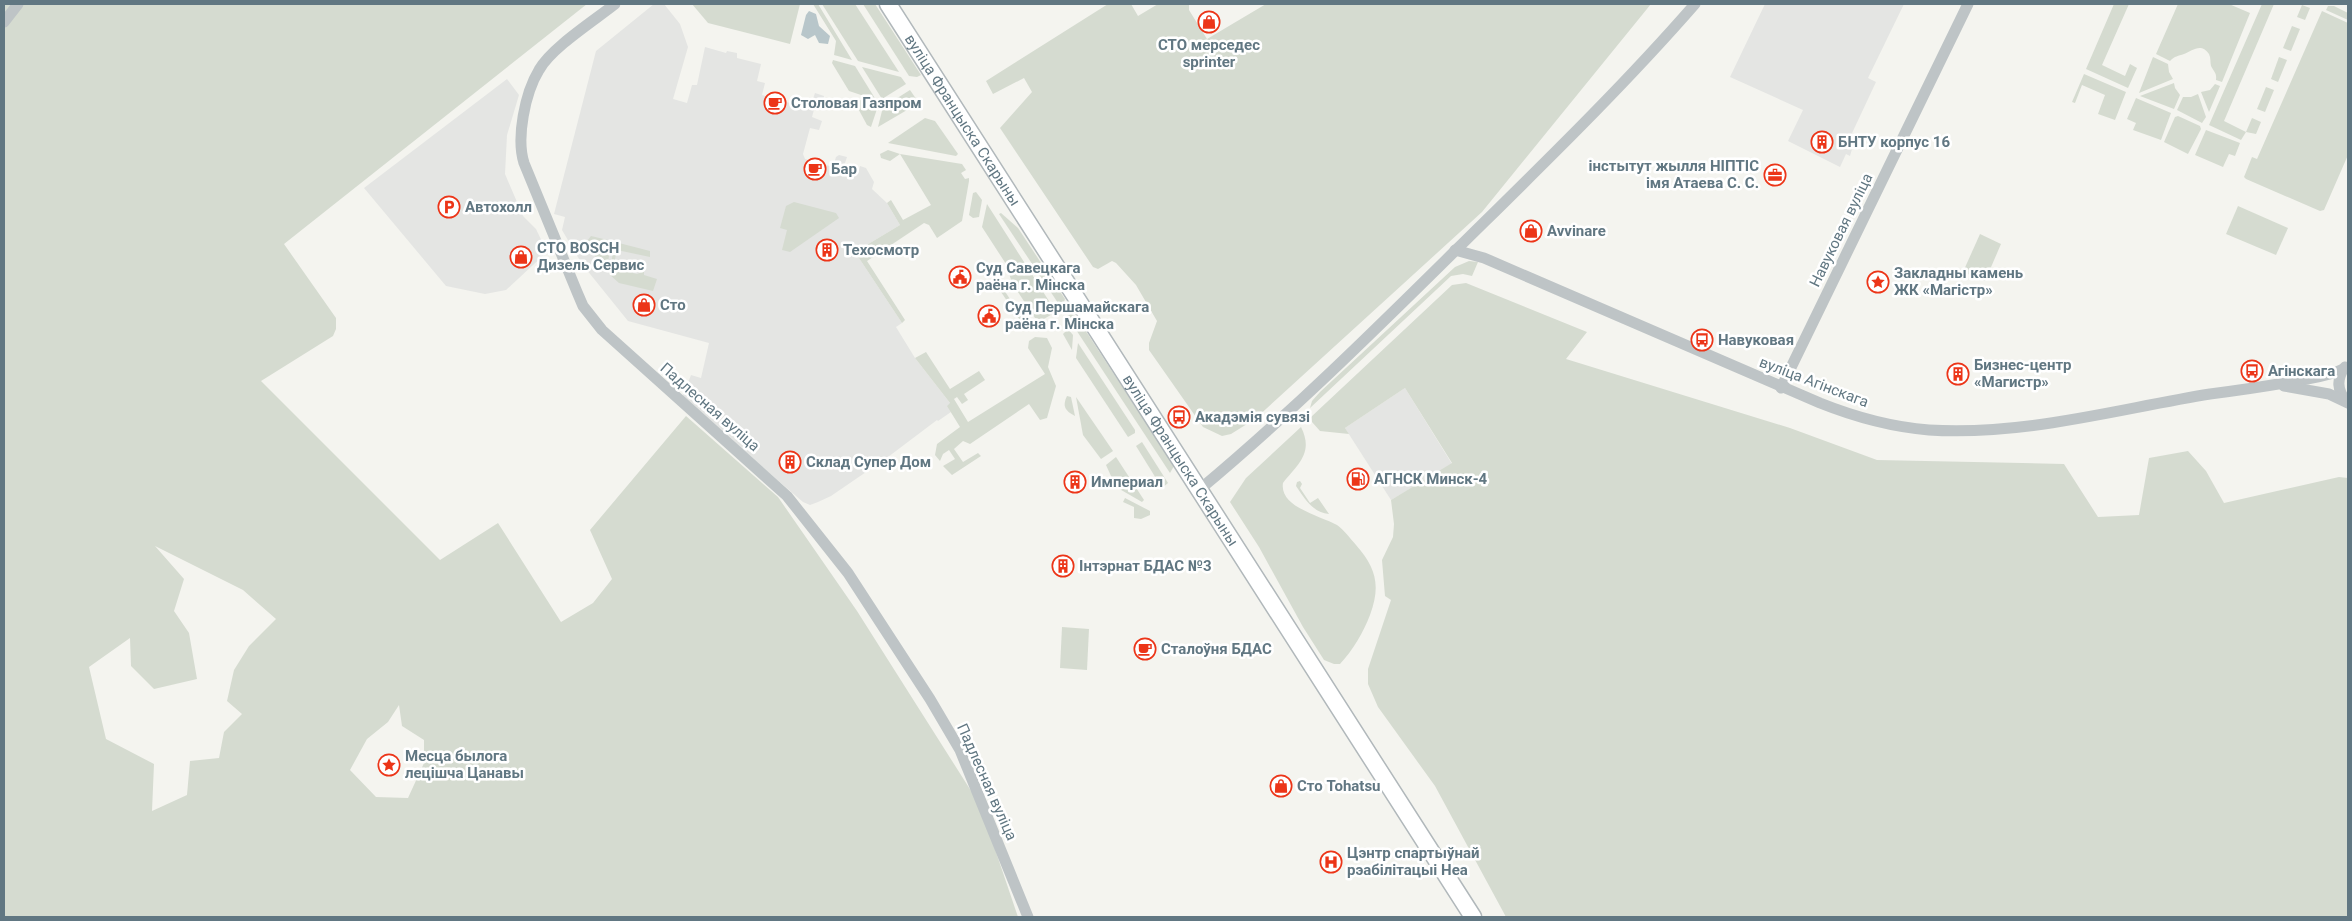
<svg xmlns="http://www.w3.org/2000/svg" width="2352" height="921" viewBox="0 0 2352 921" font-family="Roboto,sans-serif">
<rect width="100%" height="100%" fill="#f4f4ef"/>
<g fill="#e4e5e3">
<path d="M654 4H664L680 24 688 47 673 99 687 103 692 85H697L705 47 726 53 727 51 737 53V58L761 64 757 81 765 83 762 95 790 103 791 98 812 102 815 93 824 96 822 107 815 106 812 117 822 121 819 130 810 128 803 154 805 159 833 167 836 157 839 155 847 157 843 169 858 174 860 166 866 168 874 182 872 189 887 203 900 225 855 252 902 323 896 327 915 358 950 403 951 412 938 421 937 420 888 457 831 496 818 502 810 505 803 502 682 398 691 375 701 378 709 343 628 321 582 264 562 230 565 217 554 214 596 51Z"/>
<path d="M1765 4H1904L1868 78 1876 82 1846 146 1852 149 1850 156 1846 154 1840 167 1788 141 1803 110 1730 77Z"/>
<path d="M507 79 519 95 507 135 505 174 523 216 536 229 547 252 506 290 485 294 446 286 364 188Z"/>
<path d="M1405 388 1452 464 1391 500 1345 428Z"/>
</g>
<g fill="#d5dbd0" fill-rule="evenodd">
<path d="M4 4H587L284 244 336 318V329L333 336 261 381 440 560 498 523 561 622 593 603 612 579 590 530 686 416 778 497 857 611 980 805 1018 917H4ZM155 546 243 590 276 619 249 646 234 670 227 701 242 714 224 732 219 758 190 761 187 795 152 811 154 764 106 739 89 667 130 638 131 666 154 689 197 679 189 633 174 611 184 579ZM399 705 402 726 424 740V763L408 798 376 797 350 770 367 739 388 722Z"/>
<path d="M692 4H800L790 44 708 23Z"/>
<path d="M813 4H818L852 60 834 55 836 41Z"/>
<path d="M822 4H855L899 72 858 61Z"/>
<path d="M863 4H875L921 75 917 77 909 76Z"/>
<path d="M1108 4H1131L1138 16 1158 4H1189V10L1207 39 1266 4H1651L1482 212 1255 419 1231 434 1222 436 1203 427 1149 350V343L1157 321 1136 285 1116 263 1112 261 1098 269 1093 267 1000 128 1032 92 1024 78 993 94 986 81Z"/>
<path d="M2114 4H2129L2102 65 2125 76 2130 64 2137 68 2128 88 2086 69Z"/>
<path d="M2178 4H2229L2250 13 2222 82 2216 80C2217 73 2214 72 2211 66 2210 62 2211 58 2209 54 2201 42 2192 51 2184 54 2178 56 2175 56 2170 61L2156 54Z"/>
<path d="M2262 4H2274L2224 121 2246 132 2252 118 2261 122 2256 134 2246 132 2241 140 2209 125Z"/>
<path d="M2302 5 2310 8 2305 20 2297 17Z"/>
<path d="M2328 6H2334L2348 13V20L2326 10Z"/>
<path d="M2322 11 2348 23V155L2324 210 2320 211 2246 179 2244 177 2252 157 2257 159Z"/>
<path d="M2292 26 2300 29 2291 51 2283 48Z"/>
<path d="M2153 57 2168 64 2169 72 2173 79 2139 93Z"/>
<path d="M2279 57 2287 60 2278 82 2271 79Z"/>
<path d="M833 60 855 66 876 100 849 91 832 63Z"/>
<path d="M862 67 901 77 906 84 882 99Z"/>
<path d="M2084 74 2126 92 2115 120 2098 114 2105 95 2082 85 2075 103 2072 102Z"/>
<path d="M2174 83 2175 88 2180 95 2174 109 2140 96Z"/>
<path d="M2215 84 2220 86 2209 112 2201 92 2210 90Z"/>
<path d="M2266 87 2274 90 2265 112 2257 109Z"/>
<path d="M910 90 919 103 878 127 883 107Z"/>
<path d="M2198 94 2206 117 2202 123 2177 110 2183 97H2191Z"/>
<path d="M2136 98 2171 113 2161 140 2133 130 2136 123 2127 119Z"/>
<path d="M857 99 878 106 871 127 867 125 854 101Z"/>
<path d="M2178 116 2200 126 2201 129 2188 154 2164 142 2175 117Z"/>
<path d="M925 118 935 121 958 154 956 156 888 143Z"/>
<path d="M2206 130 2240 143 2235 156 2229 154 2223 167 2195 155Z"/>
<path d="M888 150 900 154 962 164 966 170 961 173 965 179 969 178V181L962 221 937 238 929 225 924 223 867 261 905 320 902 323 855 252 900 225 887 203 891 200 903 220 931 205 900 154 890 161 881 158 880 154Z"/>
<path d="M976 192 982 200 979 217 973 218 969 215 973 193Z"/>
<path d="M794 202 836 213 839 218 790 252 782 250 787 230 780 228 786 206Z"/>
<path d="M987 204 1056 312 1042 320 1035 318 1012 283 1006 264 982 227Z"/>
<path d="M2238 206 2288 228 2276 255 2226 234Z"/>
<path d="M1001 213 1018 228 1065 299 1062 309 999 214Z"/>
<path d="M1980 234 2001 244 1985 281 1963 272Z"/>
<path d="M591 236 612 241 606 272 588 246 587 241Z"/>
<path d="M615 242 650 251V257L617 250 613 268 637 274 644 271V275L657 279 653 291 619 283 609 274Z"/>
<path d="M1469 261 1478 262 1472 276 1463 274 1451 276 1310 408 1312 401 1320 392 1455 267Z"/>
<path d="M1466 283 1587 332 1566 359 1790 428 1877 460 2064 464 2098 517 2139 515 2149 458 2188 451 2206 471 2224 503 2339 477 2348 478V917H1506L1435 786 1378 707 1368 684V669L1391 600 1385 596 1382 560 1393 537 1394 524 1391 500 1452 463 1405 388 1345 428 1349 434 1320 431 1312 422 1311 417 1452 285Z"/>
<path d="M1004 290 1025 322V325L1022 323 1001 292Z"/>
<path d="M1071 314 1076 316 1174 466 1170 473 1067 316Z"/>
<path d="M1068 329 1073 335 1072 350 1063 334Z"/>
<path d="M1035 337 1047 338 1052 348 1048 367 1056 386 1047 418 1040 420 1029 404 970 444 963 441 954 449 963 462 978 453 981 456 952 475 943 466 955 459 949 450 943 454 940 461 935 455 937 444 960 427 947 406 950 403 915 358 926 352 950 389 979 371 985 380 964 394 968 400 962 404 957 397 954 399 968 422 1045 374 1028 348 1029 341Z"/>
<path d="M1078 343 1135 430V433L1128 437 1076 358Z"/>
<path d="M1067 396 1071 397 1075 416C1065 411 1062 406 1067 396Z"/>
<path d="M1076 397 1113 451 1101 459 1083 435Z"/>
<path d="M1301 427C1314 453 1298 464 1283 483 1279 507 1321 516 1337 525 1344 530 1350 538 1356 545 1376 568 1381 585 1370 615 1363 633 1353 650 1340 664H1334L1324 660 1303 627 1259 547 1230 502 1246 478Z"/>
<path d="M1142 442 1168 483 1162 488 1136 446Z"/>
<path d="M1116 457 1144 500 1142 502 1116 487 1106 465Z"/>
<path d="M1300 481 1302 484 1300 488 1310 503 1318 498 1329 514C1312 512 1305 499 1296 486L1297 482Z"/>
<path d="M1125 498 1150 511V515L1141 519 1134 518V507L1123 502Z"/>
<path d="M1062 627 1089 629 1087 670 1060 668Z"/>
</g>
<path fill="#b8c6ca" d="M809 11 816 14 819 26 830 36 828 44 819 43 815 35 808 39 801 35 806 15Z"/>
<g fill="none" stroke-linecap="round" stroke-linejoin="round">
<g stroke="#b1b8bb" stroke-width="19">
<g id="secondary">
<path id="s1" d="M888 4 1473 917"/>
</g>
</g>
<g stroke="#bec4c6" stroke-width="11">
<path d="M615 4C595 20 551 48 539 70 525 93 516 138 524 163L577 292 583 306 602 330 787 496 848 573 930 699 960 750 1028 917"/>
<path d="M4 22 18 4"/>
<path d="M1455 250 1484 258 1820 403C1855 417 1892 427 1929 430 2024 436 2117 409 2210 394 2242 390 2275 385 2307 379 2319 377 2332 375 2343 369"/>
<path d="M2345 367C2336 379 2337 391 2347 402"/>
<path d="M2284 386 2329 394 2348 403"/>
<path d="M1781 388 1968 4"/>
<path d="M1199 490C1289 415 1372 333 1456 250 1537 170 1620 90 1695 4"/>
</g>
<use href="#secondary" stroke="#fff" stroke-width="16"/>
</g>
<defs>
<g id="shop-ring" transform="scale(1.125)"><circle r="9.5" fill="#fff" stroke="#ec3518" stroke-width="1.5"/><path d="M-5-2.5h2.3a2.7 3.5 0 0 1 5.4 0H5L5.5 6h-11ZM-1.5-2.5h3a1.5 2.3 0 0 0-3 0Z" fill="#ec3518"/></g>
<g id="cafe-ring" transform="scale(1.125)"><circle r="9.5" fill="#fff" stroke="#ec3518" stroke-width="1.5"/><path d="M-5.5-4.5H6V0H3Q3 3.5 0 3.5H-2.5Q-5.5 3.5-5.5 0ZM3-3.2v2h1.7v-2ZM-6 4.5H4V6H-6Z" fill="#ec3518"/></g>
<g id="building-ring" transform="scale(1.125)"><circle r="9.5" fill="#fff" stroke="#ec3518" stroke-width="1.5"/><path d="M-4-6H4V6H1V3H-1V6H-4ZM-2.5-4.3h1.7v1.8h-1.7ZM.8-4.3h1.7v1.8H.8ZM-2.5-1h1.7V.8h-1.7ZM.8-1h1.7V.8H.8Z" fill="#ec3518"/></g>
<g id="office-ring" transform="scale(1.125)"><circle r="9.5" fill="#fff" stroke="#ec3518" stroke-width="1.5"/><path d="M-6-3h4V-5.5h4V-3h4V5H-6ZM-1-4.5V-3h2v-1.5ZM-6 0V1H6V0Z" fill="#ec3518"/></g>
<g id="parking-ring" transform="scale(1.125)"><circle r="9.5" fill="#fff" stroke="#ec3518" stroke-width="1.5"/><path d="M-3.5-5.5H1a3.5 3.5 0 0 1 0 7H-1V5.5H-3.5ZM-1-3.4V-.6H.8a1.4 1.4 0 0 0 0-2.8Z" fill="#ec3518"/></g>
<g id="civic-ring" transform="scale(1.125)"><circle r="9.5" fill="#fff" stroke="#ec3518" stroke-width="1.5"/><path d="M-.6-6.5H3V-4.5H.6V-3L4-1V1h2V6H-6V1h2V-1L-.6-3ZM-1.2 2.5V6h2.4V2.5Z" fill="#ec3518"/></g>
<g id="sight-ring" transform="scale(1.125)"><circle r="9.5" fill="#fff" stroke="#ec3518" stroke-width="1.5"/><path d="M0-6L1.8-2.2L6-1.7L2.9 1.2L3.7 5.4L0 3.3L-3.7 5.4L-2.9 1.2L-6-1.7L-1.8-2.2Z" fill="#ec3518"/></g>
<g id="bus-ring" transform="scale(1.125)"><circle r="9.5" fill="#fff" stroke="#ec3518" stroke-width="1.5"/><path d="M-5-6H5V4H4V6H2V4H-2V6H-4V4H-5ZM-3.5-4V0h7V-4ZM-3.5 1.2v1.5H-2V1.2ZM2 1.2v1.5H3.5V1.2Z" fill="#ec3518"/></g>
<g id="fuel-ring" transform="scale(1.125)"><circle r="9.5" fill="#fff" stroke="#ec3518" stroke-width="1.5"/><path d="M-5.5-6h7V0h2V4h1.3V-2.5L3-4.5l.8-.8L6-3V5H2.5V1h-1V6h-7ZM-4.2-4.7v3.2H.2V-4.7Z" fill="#ec3518"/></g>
<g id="hospital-ring" transform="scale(1.125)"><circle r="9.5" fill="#fff" stroke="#ec3518" stroke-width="1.5"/><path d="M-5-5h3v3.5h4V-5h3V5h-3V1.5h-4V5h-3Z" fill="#ec3518"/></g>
</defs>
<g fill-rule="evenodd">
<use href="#shop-ring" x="1209" y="22"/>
<use href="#cafe-ring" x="775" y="103"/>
<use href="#building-ring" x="1822" y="142"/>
<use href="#cafe-ring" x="815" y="169"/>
<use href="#office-ring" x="1775" y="175"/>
<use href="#parking-ring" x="449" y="207"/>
<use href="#shop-ring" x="1531" y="231"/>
<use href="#building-ring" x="827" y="250"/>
<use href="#shop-ring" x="521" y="257"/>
<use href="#civic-ring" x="960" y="277"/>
<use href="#sight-ring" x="1878" y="282"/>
<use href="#shop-ring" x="644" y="305"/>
<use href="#civic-ring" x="989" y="316"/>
<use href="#bus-ring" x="1702" y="340"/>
<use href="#bus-ring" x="2252" y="371"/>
<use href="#building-ring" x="1958" y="374"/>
<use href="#bus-ring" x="1179" y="417"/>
<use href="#building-ring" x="790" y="462"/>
<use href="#fuel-ring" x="1358" y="479"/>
<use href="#building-ring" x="1075" y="482"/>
<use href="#building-ring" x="1063" y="566"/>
<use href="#cafe-ring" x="1145" y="649"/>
<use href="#sight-ring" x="389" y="765"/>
<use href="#shop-ring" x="1281" y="786"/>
<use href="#hospital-ring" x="1331" y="862"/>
</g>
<g text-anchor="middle" stroke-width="5" stroke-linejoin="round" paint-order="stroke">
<g font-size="15" font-weight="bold" fill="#617782" stroke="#fff" text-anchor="start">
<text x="1209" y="50" text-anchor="middle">СТО мерседес<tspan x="1209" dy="17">sprinter</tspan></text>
<text x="791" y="108">Столовая Газпром</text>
<text x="1838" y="147">БНТУ корпус 16</text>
<text x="1759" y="171" text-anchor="end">інстытут жылля НІПТІС<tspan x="1759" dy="17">імя Атаева С. С.</tspan></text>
<text x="831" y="174">Бар</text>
<text x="465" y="212">Автохолл</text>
<text x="1547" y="236">Avvinare</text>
<text x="537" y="253">СТО BOSCH<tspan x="537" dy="17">Дизель Сервис</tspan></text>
<text x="843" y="255">Техосмотр</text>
<text x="976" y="273">Суд Савецкага<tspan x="976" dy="17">раёна г. Мінска</tspan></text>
<text x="1894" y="278">Закладны камень<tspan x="1894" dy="17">ЖК «Магістр»</tspan></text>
<text x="660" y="310">Сто</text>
<text x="1005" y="312">Суд Першамайскага<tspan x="1005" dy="17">раёна г. Мінска</tspan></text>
<text x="1718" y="345">Навуковая</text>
<text x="1974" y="370">Бизнес-центр<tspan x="1974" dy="17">«Магистр»</tspan></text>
<text x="2268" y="376">Агінскага</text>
<text x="1195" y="422">Акадэмія сувязі</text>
<text x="806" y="467">Склад Супер Дом</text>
<text x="1374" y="484">АГНСК Минск-4</text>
<text x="1091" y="487">Империал</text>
<text x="1079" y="571">Інтэрнат БДАС №3</text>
<text x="1161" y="654">Сталоўня БДАС</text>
<text x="405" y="761">Месца былога<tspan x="405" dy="17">лецішча Цанавы</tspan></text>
<text x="1297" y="791">Сто Tohatsu</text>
<text x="1347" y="858">Цэнтр спартыўнай<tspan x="1347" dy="17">рэабілітацыі Неа</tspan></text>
</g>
<g font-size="15" fill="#617782" stroke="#fff">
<text dy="5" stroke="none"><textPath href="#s1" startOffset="138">вуліца Францыска Скарыны</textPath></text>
<text transform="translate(1841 230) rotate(-64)" y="5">Навуковая вуліца</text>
<text transform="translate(1814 382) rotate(21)" y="5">вуліца Агінскага</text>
<text transform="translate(710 407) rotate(41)" y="5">Падлесная вуліца</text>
<text dy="5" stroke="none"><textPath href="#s1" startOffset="542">вуліца Францыска Скарыны</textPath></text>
<text transform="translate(987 782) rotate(66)" y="5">Падлесная вуліца</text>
</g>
</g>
<rect width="2352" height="921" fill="none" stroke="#617782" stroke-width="10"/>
</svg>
